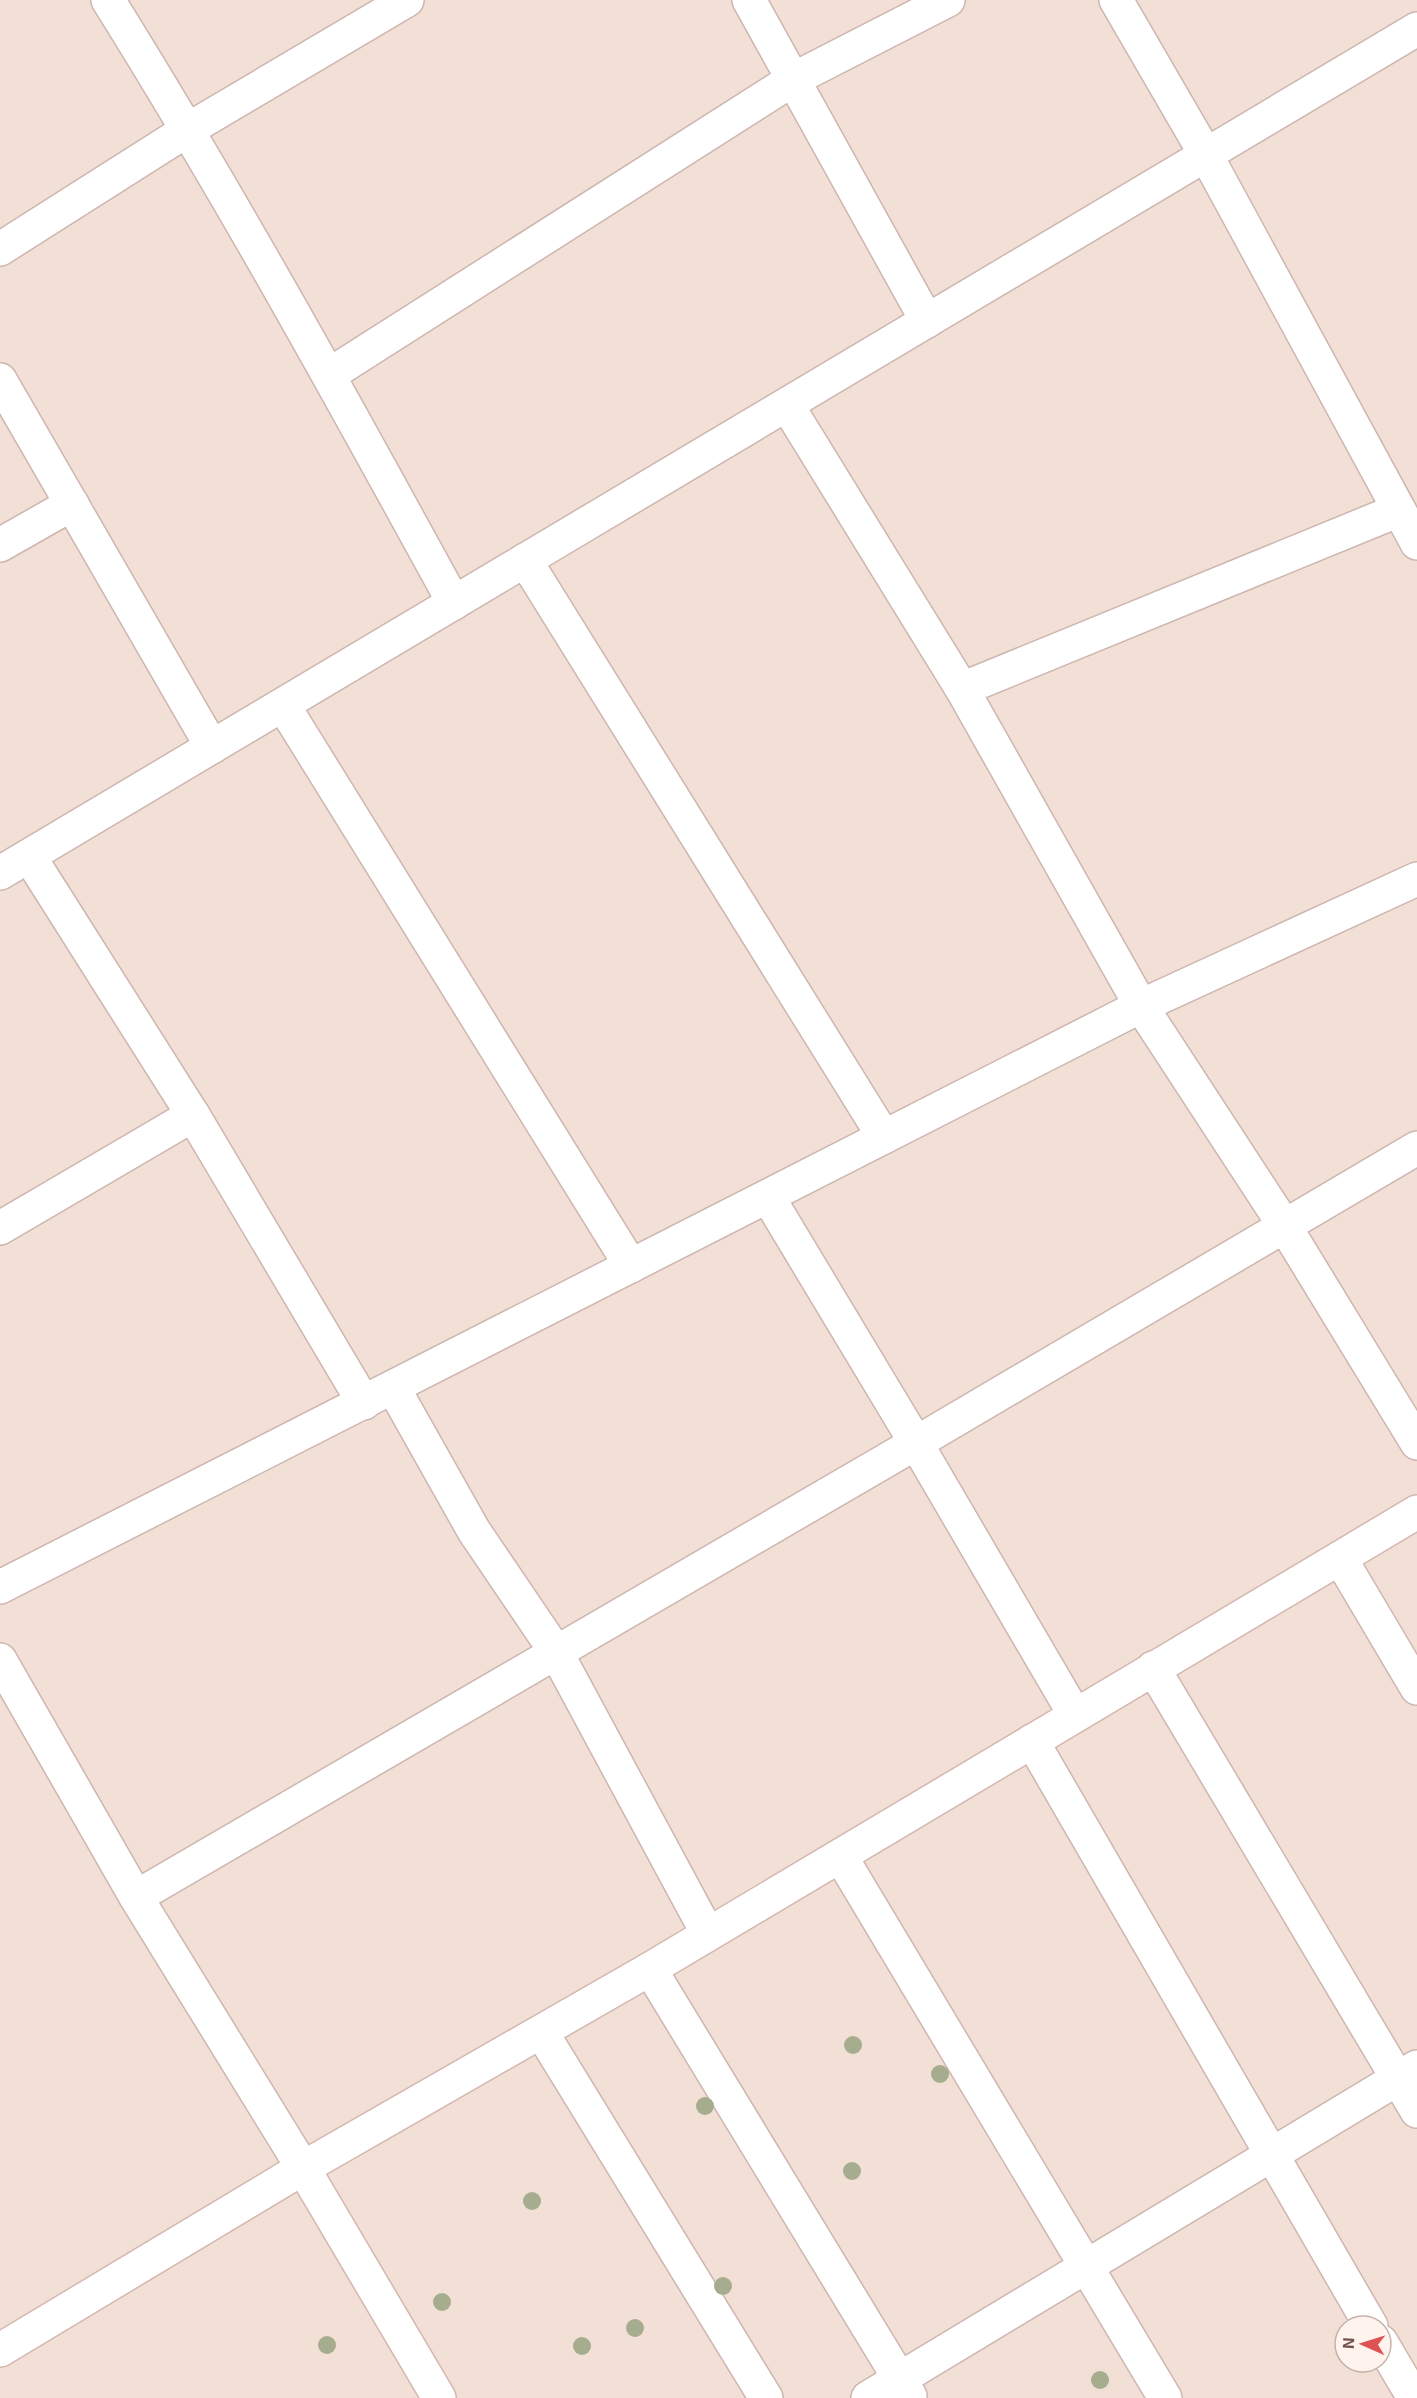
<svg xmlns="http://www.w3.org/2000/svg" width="1417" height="2398" viewBox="0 0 1417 2398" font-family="'Exo 2',sans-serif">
<rect width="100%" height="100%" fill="#fbeee7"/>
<path fill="#f2dfd5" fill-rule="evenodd" d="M0 0H1417V2398H0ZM1345 2326H1381V2362H1345Z"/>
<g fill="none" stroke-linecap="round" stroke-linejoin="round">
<g stroke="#ceb6b0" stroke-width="36">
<g id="minor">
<path d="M108 0C231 197 343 400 454 603"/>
<path d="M749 0 927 321"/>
<path d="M1116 0 1206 155 1417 543"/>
<path d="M0 249 189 129 407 0"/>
<path d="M329 375 792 80 948 0"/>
<path d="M0 380 212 747"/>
<path d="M787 405 962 689 1141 1006 1284 1225 1417 1443"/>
<path d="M0 545 72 504"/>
<path d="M525 560 884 1137"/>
<path d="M962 689 1399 510"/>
<path d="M283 705 631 1266"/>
<path d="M29 856 193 1115 364 1403"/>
<path d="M0 873 1417 29"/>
<path d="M768 1197 916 1443 1075 1715"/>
<path d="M0 1228 193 1115"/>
<path d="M394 1389 474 1531 556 1652 708 1934"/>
<path d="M1340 1558 1417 1688"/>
<path d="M0 1587 1141 1006 1417 879"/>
<path d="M0 1660 136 1897 303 2168"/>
<path d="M1153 1668 1417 2111"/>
<path d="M1032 1741 1371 2326"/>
<path d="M841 1857 1165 2398"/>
<path d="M136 1897 916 1443 1417 1148"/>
<path d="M650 1969 910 2396"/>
<path d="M542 2033 766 2398"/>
<path d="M1381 2342 1414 2398"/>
<path d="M868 2398 1417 2067"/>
</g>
</g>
<g stroke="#d4b7b0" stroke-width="36">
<g id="secondary">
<path d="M303 2168 439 2398"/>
<path d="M0 2350 303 2168 650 1969 1417 1512"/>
</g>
</g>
<use href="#minor" stroke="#fff" stroke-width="33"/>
<use href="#secondary" stroke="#fff" stroke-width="33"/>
</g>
<g fill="#a6ad8e">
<circle cx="853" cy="2045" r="9"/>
<circle cx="940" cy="2074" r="9"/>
<circle cx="705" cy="2106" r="9"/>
<circle cx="852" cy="2171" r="9"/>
<circle cx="532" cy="2201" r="9"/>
<circle cx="723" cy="2286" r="9"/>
<circle cx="442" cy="2302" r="9"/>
<circle cx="635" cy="2328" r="9"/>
<circle cx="327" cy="2345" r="9"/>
<circle cx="582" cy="2346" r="9"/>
<circle cx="1100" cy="2380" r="9"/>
</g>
<g transform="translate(1363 2344) rotate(273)"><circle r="28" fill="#fef3ed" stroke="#c6b2ad" stroke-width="1.5"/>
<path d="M0-4.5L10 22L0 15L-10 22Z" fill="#dd5354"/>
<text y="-9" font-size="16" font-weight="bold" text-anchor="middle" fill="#73514d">N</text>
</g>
</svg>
